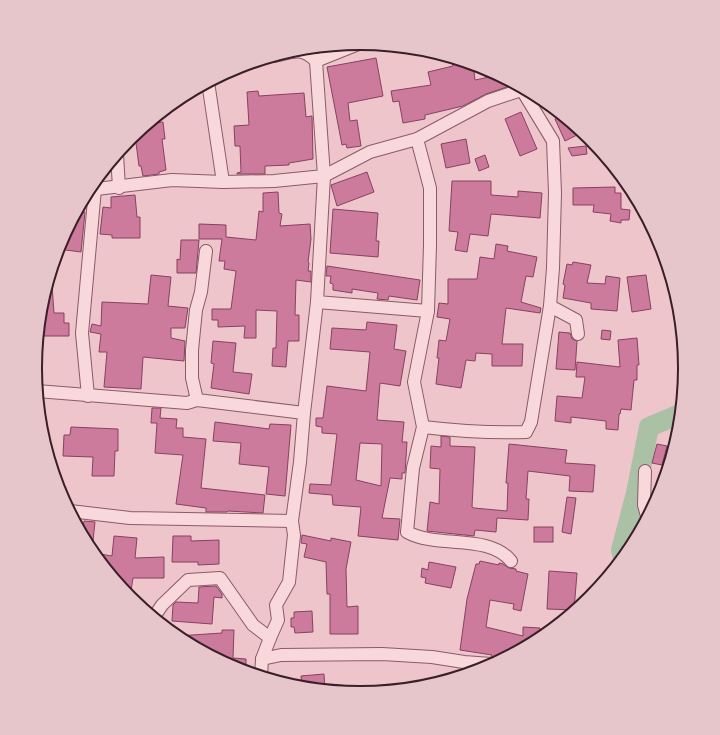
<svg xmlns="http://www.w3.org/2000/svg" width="720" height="735" viewBox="0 0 720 735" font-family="'Playfair Display',serif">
<rect width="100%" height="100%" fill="#eec5ca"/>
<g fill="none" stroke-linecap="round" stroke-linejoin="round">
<path stroke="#aac1a6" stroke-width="20" d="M623 557 621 550 636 493 649 427 680 414"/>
</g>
<g fill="#cc7b9c" stroke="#88415f" fill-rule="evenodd">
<path d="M451 57 473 64 475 80 499 75 512 82 513 85 486 94 463 106 425 115V119L403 123 399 101 393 102 391 91 431 85 428 72 453 66Z"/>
<path d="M376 58 383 96 348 103 350 121 357 120 361 146 347 148 346 144 342 145 327 67Z"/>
<path d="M258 91 259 96 304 93 306 117 312 116 313 159 289 163V165L265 166V174H237V173L241 172 240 146H235L234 126 249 125 247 92Z"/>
<path d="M521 112 537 149 520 156 505 119Z"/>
<path d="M563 116 572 123 583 132 565 141 555 119Z"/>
<path d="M163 122 165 139H162L166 170 159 172V174L143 176 141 166H139L136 143 124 145 146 124Z"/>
<path d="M466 139 470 163 446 168 441 144Z"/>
<path d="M586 146 587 154 572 156 568 148Z"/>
<path d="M485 155 489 167 479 171 475 159Z"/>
<path d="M367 172 374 192 337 206 331 185Z"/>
<path d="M452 181H491V195L518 197V191L542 193 540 218 491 214 488 236 470 234 467 252 455 250 458 232 449 231Z"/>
<path d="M615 187V193H621V209L630 210 629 220H621V223L610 221 611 214 593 212 594 205H573V188Z"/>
<path d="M278 192 279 213 282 214 280 226 310 224 311 239 308 262 309 263 308 271H311V282L296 280 295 315H299V341H288L286 367 272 366 273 348H276L277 311 256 310V338H244L245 326 218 327V320H212V309H231L236 271 224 269 225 261H219L222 239H199V224L226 225V237L256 240 259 211 263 212V193Z"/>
<path d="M135 195 137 217H140V238H112V235L100 234 103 207 111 208V197Z"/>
<path d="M333 209 378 213 376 241H379L378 257 330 253Z"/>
<path d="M76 212H85L81 252 58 249Z"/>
<path d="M181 240H199L196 273H177V259L180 260Z"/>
<path d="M496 244 508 246 507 251 537 257 533 277 526 276 521 302 541 308 540 313 506 308 502 344H523L522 366H492V354L476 353 475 361 466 360 461 388 436 384 439 358H437L439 340 446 341 450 319 437 317 439 303 448 304V279H477L480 257 494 259Z"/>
<path d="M573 262 591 265 587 283 605 284 606 276 620 278 617 311 591 309V303L563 298 565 285 563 284 567 264 572 265Z"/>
<path d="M327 266 420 280 417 300 389 296 388 300 377 299 378 293 352 289V293L333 290V284L330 283 331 276H326Z"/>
<path d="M51 271 54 313H64V323H69V336H38L41 304Z"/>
<path d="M151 275 171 277 168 306 188 308 185 328H171V338L185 341 184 361 143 357 141 389 104 387 107 352H99L101 334 90 332 92 324 101 326 102 302 148 304Z"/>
<path d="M646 275 651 309 632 312 627 277Z"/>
<path d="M367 322 397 325 394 349 406 351 400 386 380 383 377 420 404 422 402 442H407L405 473H402V479L390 478 382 518 400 519 398 540 358 536 361 507 333 505 332 495 309 493 310 484 331 485 337 434 322 433V427L316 426V418H323L327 386 366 391 370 352 330 349 332 328 366 330ZM360 443 382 444 381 486 356 480Z"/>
<path d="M602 330 611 331 610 340 601 339Z"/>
<path d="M559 332 570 333 572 339 577 341 575 370 556 369Z"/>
<path d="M637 338 639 365H637V380H634L631 410 621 409 620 414H619L618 430 606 429V421L571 417V423L555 421 557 396 582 398 585 377H576L577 362 620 367 618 340Z"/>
<path d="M213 341 236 343 233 372 252 374 249 394 211 388 214 364 211 363Z"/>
<path d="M152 408H161L160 418 177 419 176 428H183V437L206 439 201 488 265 495 263 513 228 511 227 512H206V508L176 504 183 455 155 453 157 423H151Z"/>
<path d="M215 422 269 429 270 424 291 425 285 496 266 494 269 467 239 464 241 443 213 441Z"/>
<path d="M71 427 118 429V451H115L114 476H92L93 457 63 456 64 435H70Z"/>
<path d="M441 436 450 437V446L475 447 472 507 474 508 507 511 508 483H506L509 444 567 450 565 463 595 465 593 492 569 491 570 476 528 471 526 499H529L528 520 497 518 496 532 475 530 474 536 427 531 430 502 439 504 440 469 430 468 431 446 441 447Z"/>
<path d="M657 444 667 446 662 465 652 463Z"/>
<path d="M567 497 576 498 571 534 562 532Z"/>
<path d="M84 521 95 522 92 550 82 534Z"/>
<rect x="534" y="527" width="19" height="15"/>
<path d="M302 535 331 541V538L351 542 346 569 347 607 358 606V634H330V594H327L326 562 304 557 307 544 301 543Z"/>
<path d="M114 536 137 538 135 558 164 557V578H133L130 597 94 553 112 556Z"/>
<path d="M173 536H191V541L219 540V564L198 565V562H172Z"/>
<path d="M480 561 499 565V563L503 564 509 568 516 569V571L528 574 521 611 513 609 514 604 490 600 486 627 523 636V627L540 628V638L498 661 491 657 492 655 460 650 467 599 476 564H479Z"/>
<path d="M429 562 456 567 451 588 425 583 426 578 421 577 422 568 428 570Z"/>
<path d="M549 571 577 573 574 610 547 609Z"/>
<path d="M216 586 222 594V598L214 597 212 624 172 621 173 605 176 602 198 603 199 587Z"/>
<path d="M312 611 313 632 295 633 294 627H291V618H294V612Z"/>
<path d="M222 630H234L233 658 246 659V671L235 668 177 636 222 633Z"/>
<path d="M324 674 325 689 302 687 301 676Z"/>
</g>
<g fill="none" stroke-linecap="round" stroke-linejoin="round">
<g stroke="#895b68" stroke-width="14">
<g id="minor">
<path d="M274 56C293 52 301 46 316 61L361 43"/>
<path d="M316 61 324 176 317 302 428 311"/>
<path d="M208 82 223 182"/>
<path d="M417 139 430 188V245L428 311 414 382 423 427 413 468 407 532C438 549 488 533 511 561"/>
<path d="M117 154 119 188"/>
<path d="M88 190 172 180 223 182 274 181 324 176 370 152 417 139 488 101 524 89"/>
<path d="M550 306 576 320 578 334"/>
<path d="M37 391 187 403 197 400 304 413 300 462 292 521 294 535 289 582 276 605 278 620 270 638 262 659 261 676"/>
<path d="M88 396 82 333 95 189"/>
<path d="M197 400 192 378V350L196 310 201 292 206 251"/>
<path d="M304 413 317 302"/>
<path d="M423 427C457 431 492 433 526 432L531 422 550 306 553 268 555 193 553 141 522 90"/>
<path d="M645 471 644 505 647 516"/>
<path d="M70 511 130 518 292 521"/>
<path d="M154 617 162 605 188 580 220 578 253 625 270 638"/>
<path d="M262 659 281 655 382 654 432 657 464 662 491 664"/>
</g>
</g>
<use href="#minor" stroke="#f9d8dc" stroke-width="12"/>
</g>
<path d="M0 0H720V735H0ZM42 368a318 318 0 1 1 636 0a318 318 0 1 1-636 0Z" fill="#e6c6ca" fill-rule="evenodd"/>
<path fill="none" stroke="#391f28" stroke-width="2" d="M42 368a318 318 0 1 1 636 0a318 318 0 1 1-636 0Z"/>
</svg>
